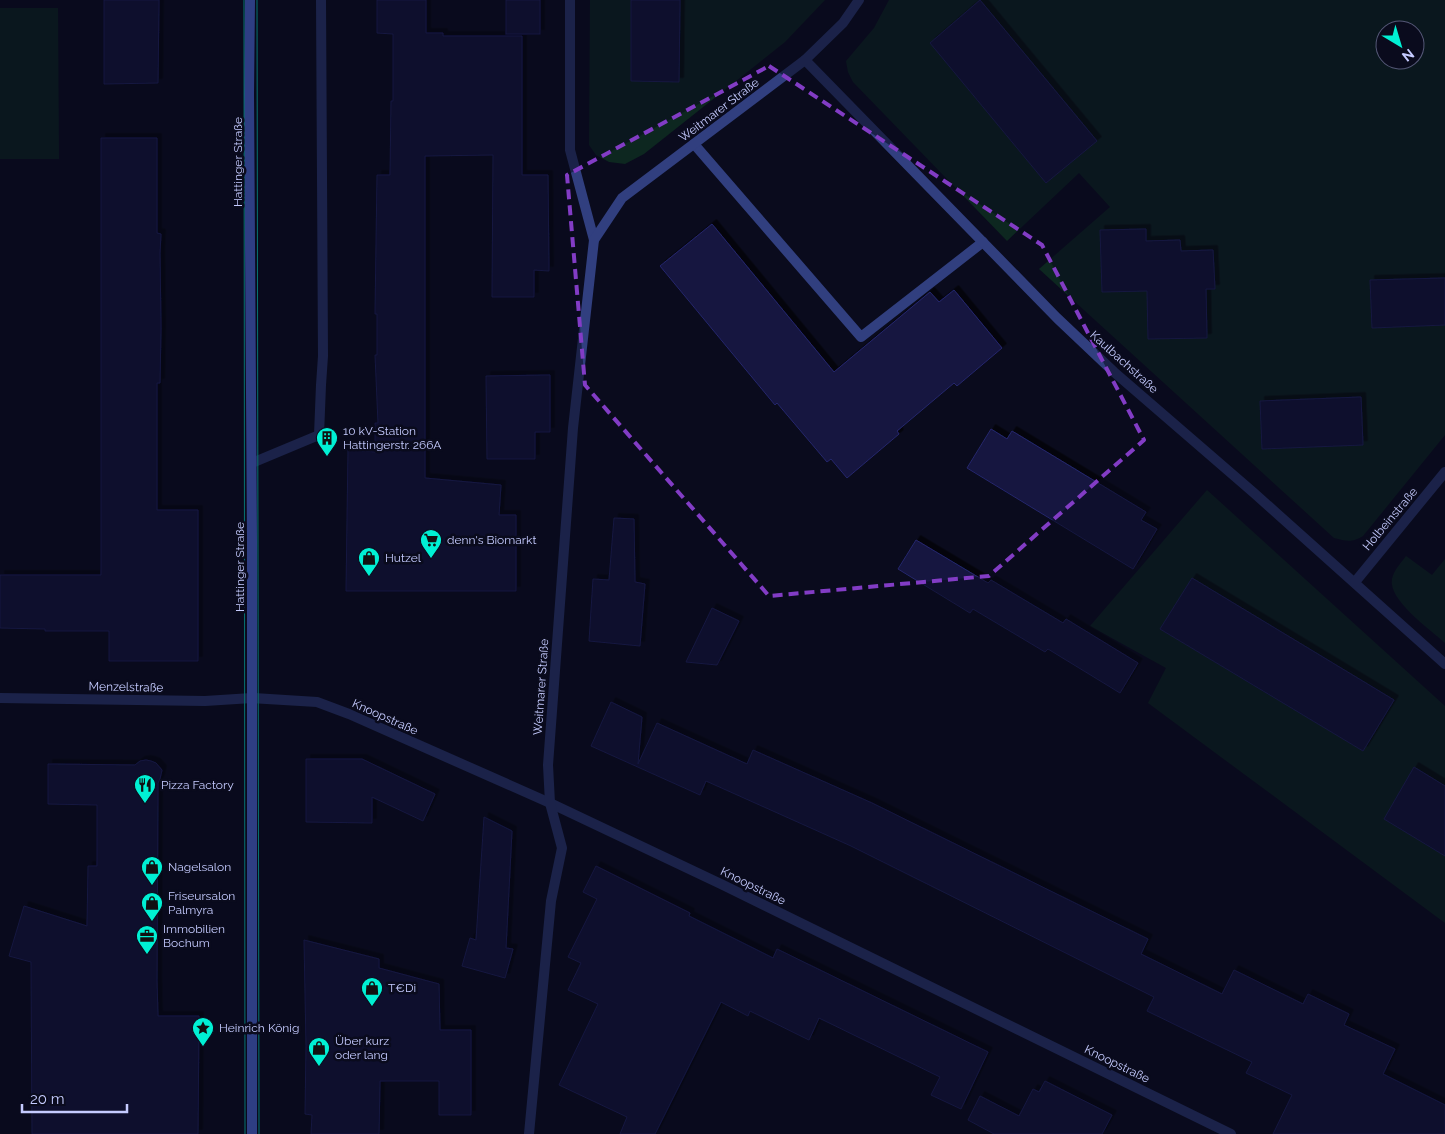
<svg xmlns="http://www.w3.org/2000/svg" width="1445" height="1134" viewBox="0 0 1445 1134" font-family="Raleway,sans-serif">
<defs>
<filter id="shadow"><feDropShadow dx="4.5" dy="-4.5" stdDeviation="0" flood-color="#0009"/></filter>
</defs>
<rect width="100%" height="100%" fill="#0a0b1d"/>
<g fill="#0d2720" fill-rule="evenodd">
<path d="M590 0H825L785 42 644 154 625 164 609 162 596 155 589 145Z"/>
<path d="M889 0H1445V435L1363 536C1351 543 1347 541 1334 538L1039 269 1110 207 1079 173 1007 241 853 82 848 72 846 61 874 28ZM1385 30H1415V60H1385Z"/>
<path d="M0 8H58L59 159H0Z"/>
<path d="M1207 490 1445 706V923L1148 703 1166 668 1090 626Z"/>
<path d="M1406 556 1432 575 1445 559V643C1430 629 1388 600 1392 579 1394 570 1401 563 1406 556Z"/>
</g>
<g fill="#15153f" stroke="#25276c" filter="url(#shadow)">
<path d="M104 0H159L158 83 104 84Z"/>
<path d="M377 0H426V33H443V36H522V175H548L549 271 534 270V297H492L493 155 425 156V478L501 485 499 515H516V591H346L348 450 375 452V423H378L375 355H377V314H375L377 175H390L391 101H393V34L377 33Z"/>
<rect x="506" y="0" width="34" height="34"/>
<path d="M631 0H680L679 82 631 81Z"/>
<path d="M980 0 1097 141 1046 183 930 43Z"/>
<path d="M101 138H157V233L161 234 160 253 161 328 160 383H157V510H198V661H109V631H45V629L0 628V575H101Z"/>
<path d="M712 224 834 372 930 292 939 302 954 290 1002 348 957 386 954 383 897 431 899 434 847 478 831 459 827 462 777 403 775 405 660 266Z"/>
<path d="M1146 229V241L1180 240 1181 251 1213 250 1215 289H1206L1207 338 1148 339 1147 291 1102 292 1100 230Z"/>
<path d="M1445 278V325L1372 328 1370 280Z"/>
<path d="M550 375V432H535V459H487L486 376Z"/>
<path d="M1361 397 1363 445 1262 449 1260 401Z"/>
<path d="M991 429 1007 439 1012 431 1146 512 1141 520 1157 529 1133 569 967 468Z"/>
<path d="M614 518 634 519 635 582 645 584 640 646 589 641 593 579 609 580Z"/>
<path d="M916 540 988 583 991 580 1063 623 1066 619 1138 663 1120 693 1048 649 1045 652 973 609 970 613 898 569Z"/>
<path d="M1192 578 1394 700 1363 751 1160 629Z"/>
<path d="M712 608 739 621 717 665 686 662Z"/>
<path d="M611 702 642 717 638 764 657 723 747 764 753 750 872 803 1148 939 1141 954 1222 994 1234 970 1303 1004 1308 994 1349 1014 1344 1025 1395 1049 1383 1074 1445 1105V1134H1273L1292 1095 1246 1073 1252 1062 1147 1011 1154 997 851 846 706 781 700 795 591 746Z"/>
<path d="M306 759H362L435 794 423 821 372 797V823L306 822Z"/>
<path d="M146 760 151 761 156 763 162 770 160 779 158 783 157 981 158 1016H199L198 1134H32L31 962 9 956 24 906 87 926 88 866H97V805L48 804V764L135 765 140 761Z"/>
<path d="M1414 767 1445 786V856L1384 819Z"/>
<path d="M484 817 512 831 506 948 513 949 505 978 462 966 470 938 476 940Z"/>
<path d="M596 866 690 913 689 916 773 958 777 949 988 1052 961 1109 931 1095 940 1077 819 1018 809 1040 750 1011 748 1016 721 1002 655 1134H620L627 1117 559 1085 598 1004 568 990 581 963 568 957 597 899 583 892Z"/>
<path d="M304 940 379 959V968L439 984 440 1030H471V1115H439V1081H380L379 1134H311L312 1115 305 1114 306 1046Z"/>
<path d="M1045 1081 1112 1115 1102 1134H994L968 1120 980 1096 1019 1116 1033 1089 1039 1092Z"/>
</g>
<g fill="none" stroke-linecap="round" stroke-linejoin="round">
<g stroke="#313f7f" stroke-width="10">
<path d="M694 144 861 337 983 242"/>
<path d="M252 463 319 435 321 385 323 356 321 0"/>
</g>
<g stroke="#313f7f" stroke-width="10">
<path d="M570 0V150L594 240"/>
<path d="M805 60 1057 318 1114 372 1254 493 1445 664"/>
<path d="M1355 582 1445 472"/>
<path d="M0 698 205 701 252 698 317 702 349 714 550 803 723 885 1231 1134"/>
<path d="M529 1134 551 901 562 848 550 803 548 765 573 428 594 240 622 198 805 60 843 23 859 0"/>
</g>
<path stroke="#5c7cff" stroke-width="10" d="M250 0 249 94 252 541V1134"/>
<g stroke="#00f0d4" stroke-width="1">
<path d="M244 0 245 1134"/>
<path d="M257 0 259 1134"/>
</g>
</g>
<path d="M0 0H1445V1134H0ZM769 66 1042 245 1144 440 989 576 769 596 585 385 567 175Z" fill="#0a0b1d" fill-opacity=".55" fill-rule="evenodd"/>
<path fill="none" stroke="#823cc5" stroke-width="4" stroke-dasharray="10 6" stroke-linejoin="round" d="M769 66 1042 245 1144 440 989 576 769 596 585 385 567 175Z"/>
<defs>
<g id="building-pin" transform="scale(1.125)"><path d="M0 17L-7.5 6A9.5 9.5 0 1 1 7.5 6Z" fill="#00f0d4" stroke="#0a0b1d"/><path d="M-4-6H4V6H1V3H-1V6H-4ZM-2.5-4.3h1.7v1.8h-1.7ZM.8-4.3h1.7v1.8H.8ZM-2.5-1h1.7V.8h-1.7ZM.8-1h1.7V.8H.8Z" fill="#111"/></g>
<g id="supermarket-pin" transform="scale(1.125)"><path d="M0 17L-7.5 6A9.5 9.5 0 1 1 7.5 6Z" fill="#00f0d4" stroke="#0a0b1d"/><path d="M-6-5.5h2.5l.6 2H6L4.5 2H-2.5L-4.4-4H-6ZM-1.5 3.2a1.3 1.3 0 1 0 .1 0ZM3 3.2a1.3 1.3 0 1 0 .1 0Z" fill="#111"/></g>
<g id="shop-pin" transform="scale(1.125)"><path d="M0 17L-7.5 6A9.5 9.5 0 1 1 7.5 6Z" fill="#00f0d4" stroke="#0a0b1d"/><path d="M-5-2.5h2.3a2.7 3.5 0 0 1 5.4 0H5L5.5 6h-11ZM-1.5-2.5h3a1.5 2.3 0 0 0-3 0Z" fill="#111"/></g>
<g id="restaurant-pin" transform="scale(1.125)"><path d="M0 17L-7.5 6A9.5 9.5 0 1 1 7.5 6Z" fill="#00f0d4" stroke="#0a0b1d"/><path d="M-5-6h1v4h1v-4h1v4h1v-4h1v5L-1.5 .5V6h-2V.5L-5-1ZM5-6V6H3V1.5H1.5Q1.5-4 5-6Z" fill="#111"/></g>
<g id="office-pin" transform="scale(1.125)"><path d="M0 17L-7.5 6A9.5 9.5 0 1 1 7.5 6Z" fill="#00f0d4" stroke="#0a0b1d"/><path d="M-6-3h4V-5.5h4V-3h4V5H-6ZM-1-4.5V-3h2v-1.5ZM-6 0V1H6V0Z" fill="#111"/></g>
<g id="sight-pin" transform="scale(1.125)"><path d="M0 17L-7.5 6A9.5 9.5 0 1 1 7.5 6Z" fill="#00f0d4" stroke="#0a0b1d"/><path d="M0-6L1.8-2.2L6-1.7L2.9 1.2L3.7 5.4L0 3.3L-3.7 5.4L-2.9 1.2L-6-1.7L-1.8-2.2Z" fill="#111"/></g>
</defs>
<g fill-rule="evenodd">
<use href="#building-pin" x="327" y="438"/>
<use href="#supermarket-pin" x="431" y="540"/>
<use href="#shop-pin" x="369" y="558"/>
<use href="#restaurant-pin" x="145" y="785"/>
<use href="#shop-pin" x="152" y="867"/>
<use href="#shop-pin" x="152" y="903"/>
<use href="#office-pin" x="147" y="936"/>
<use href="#shop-pin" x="372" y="988"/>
<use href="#sight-pin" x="203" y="1028"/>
<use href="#shop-pin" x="319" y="1048"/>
</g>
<g text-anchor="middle" stroke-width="5" stroke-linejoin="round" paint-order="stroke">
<g font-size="12" fill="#c5cbff" stroke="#0a0b1d">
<text transform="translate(719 110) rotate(-37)" y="4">Weitmarer Straße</text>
<text transform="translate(238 162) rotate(-90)" y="4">Hattinger Straße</text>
<text transform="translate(1124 362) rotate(42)" y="4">Kaulbachstraße</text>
<text transform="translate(1390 519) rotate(-50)" y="4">Holbeinstraße</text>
<text transform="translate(240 567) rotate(-90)" y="4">Hattinger Straße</text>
<text transform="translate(126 687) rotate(1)" y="4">Menzelstraße</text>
<text transform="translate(541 687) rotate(-86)" y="4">Weitmarer Straße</text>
<text transform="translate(385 717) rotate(24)" y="4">Knoopstraße</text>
<text transform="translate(753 886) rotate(26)" y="4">Knoopstraße</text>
<text transform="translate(1117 1064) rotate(26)" y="4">Knoopstraße</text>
</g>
<g font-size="12" fill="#c5cbff" stroke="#0a0b1d" text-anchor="start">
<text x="343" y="435">10 kV-Station<tspan x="343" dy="14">Hattingerstr. 266A</tspan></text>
<text x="447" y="544">denn's Biomarkt</text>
<text x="385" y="562">Hutzel</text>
<text x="161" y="789">Pizza Factory</text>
<text x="168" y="871">Nagelsalon</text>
<text x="168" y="900">Friseursalon<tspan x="168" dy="14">Palmyra</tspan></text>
<text x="163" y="933">Immobilien<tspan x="163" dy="14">Bochum</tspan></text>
<text x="388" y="992">T€Di</text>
<text x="219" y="1032">Heinrich König</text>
<text x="335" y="1045">Über kurz<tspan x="335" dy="14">oder lang</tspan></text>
</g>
</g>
<g transform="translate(1400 45) rotate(142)"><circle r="24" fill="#0a0b1d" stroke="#555877"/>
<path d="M0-4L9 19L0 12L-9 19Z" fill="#00f0d4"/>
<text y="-8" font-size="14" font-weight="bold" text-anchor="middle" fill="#c5cbff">N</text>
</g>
<path d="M22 1104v8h105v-8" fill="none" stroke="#c5cbff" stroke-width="2.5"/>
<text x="30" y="1104" font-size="15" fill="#c5cbff" stroke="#0a0b1d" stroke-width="4" paint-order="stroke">20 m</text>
</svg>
